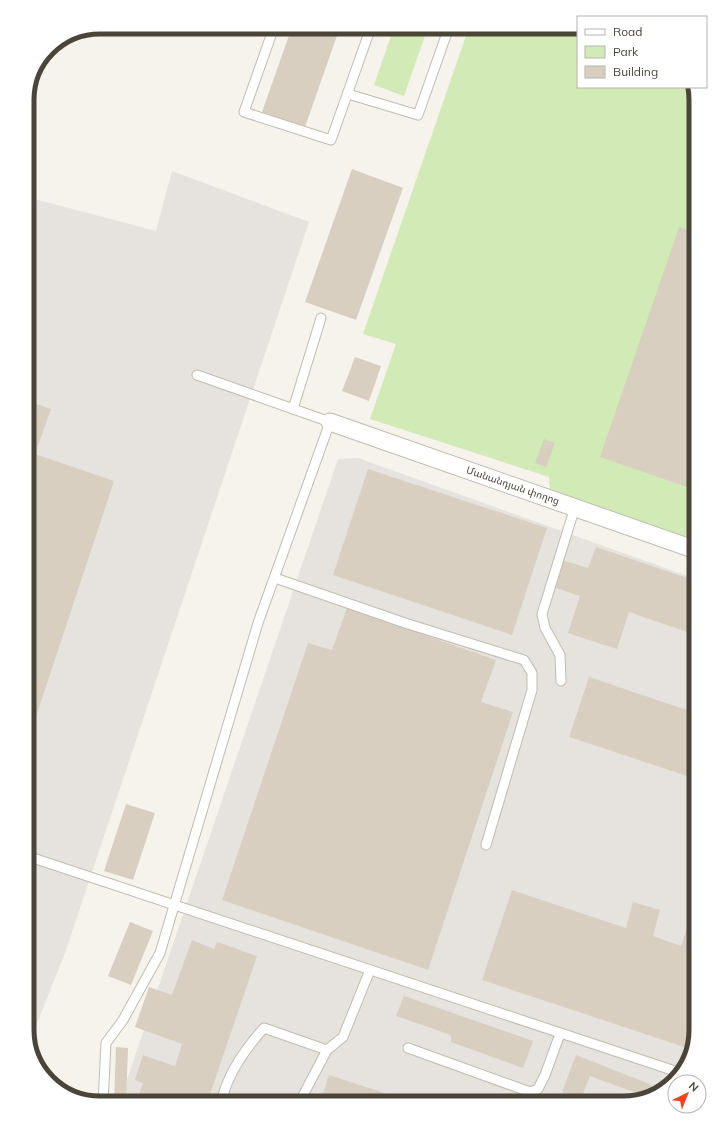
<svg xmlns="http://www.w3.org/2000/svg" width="723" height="1130" viewBox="0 0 723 1130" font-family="Mulish,'Noto Sans Armenian',sans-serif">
<rect width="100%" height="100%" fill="#f6f3ec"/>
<g fill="#e6e2dd">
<path d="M172 171 309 222 65 953 30 1041 27 1030V197L156 231Z"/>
<path d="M358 458 696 579V1031L684 1071 656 1095 623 1103H119L338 459Z"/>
</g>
<g fill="#d2eab5">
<path d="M394 27H428L404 96 374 85Z"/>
<path d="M469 27H578V87H693L696 100V540L550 490 549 477 370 419 396 344 363 334Z"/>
</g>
<g fill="#d8cfc1">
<path d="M292 27H340L305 127 262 112Z"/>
<path d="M352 169 403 188 356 320 305 302Z"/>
<path d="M679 227 696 233V490L600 457Z"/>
<path d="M355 357 381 366 369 401 342 391Z"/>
<path d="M27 401 51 409 35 454 114 481 27 744Z"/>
<path d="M544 439 555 443 546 467 535 463Z"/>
<path d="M368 469 547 528 512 635 333 575Z"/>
<path d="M596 547 696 581V635L629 612 617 649 568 633 580 596 553 587 561 560 588 568Z"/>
<path d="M347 608 496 660 481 702 513 712 428 970 222 900 308 643 332 650Z"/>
<path d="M589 677 696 713V779L569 737Z"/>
<path d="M126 804 155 813 133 880 104 871Z"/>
<path d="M512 890 626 928 633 902 660 910 653 936 681 946 696 902V1031L690 1049 482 980Z"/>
<path d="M130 922 153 931 131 985 108 976Z"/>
<path d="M192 940 214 949 217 942 257 956 207 1103H136L143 1083 135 1080 143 1055 175 1066 182 1044 135 1027 149 987 172 995Z"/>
<path d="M404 996 533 1041 523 1068 451 1042V1035L396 1016Z"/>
<path d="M116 1047 128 1048 126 1103H114Z"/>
<path d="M576 1055 652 1085 647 1097 590 1076 581 1099 562 1092Z"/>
<path d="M329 1075 415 1103H320Z"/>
<path d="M49 1080 80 1095 79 1097 59 1091Z"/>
</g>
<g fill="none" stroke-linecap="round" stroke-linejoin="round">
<g stroke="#c2bbae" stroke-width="11">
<g id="lane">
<path d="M274 27 244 112 331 140 371 27"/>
<path d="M348 94 418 115 449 27"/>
<path d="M293 409 321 318"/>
<path d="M275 578 405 623 524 660 532 673V690L486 845"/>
<path d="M561 681 560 655 545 628 542 614 575 507"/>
<path d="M27 856 681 1073"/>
<path d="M408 1048 530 1092 538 1089 545 1075 560 1034"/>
<path d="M103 1103 106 1043 123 1020 160 953 258 623 330 422 197 375"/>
<path d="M221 1103C227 1075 245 1049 264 1028L327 1050"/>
<path d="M299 1103 327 1050 343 1037 370 970"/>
</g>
</g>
<g stroke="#c2bbae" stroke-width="19">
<path id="street" d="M330 422 696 550"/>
</g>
<use href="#lane" stroke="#fff" stroke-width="9"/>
<use href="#street" stroke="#fff" stroke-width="17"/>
</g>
<g text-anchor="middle" stroke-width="3" stroke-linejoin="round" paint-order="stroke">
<g font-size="10" fill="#4b4439" stroke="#fff">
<text transform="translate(513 485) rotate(19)" y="4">Մանանդյան փողոց</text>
</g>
</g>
<path d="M0 0H723V1130H0ZM100 34H623A66 66 0 0 1 689 100V1030A66 66 0 0 1 623 1096H100A66 66 0 0 1 34 1030V100A66 66 0 0 1 100 34Z" fill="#fff" fill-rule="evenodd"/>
<path fill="none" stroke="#4b4439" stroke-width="5" d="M100 34H623A66 66 0 0 1 689 100V1030A66 66 0 0 1 623 1096H100A66 66 0 0 1 34 1030V100A66 66 0 0 1 100 34Z"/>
<rect x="577" y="16" width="130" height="72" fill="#ffffff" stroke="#b7b4b0"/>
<rect x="585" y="29" width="20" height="6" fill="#ffffff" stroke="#b7b4b0"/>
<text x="613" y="36" font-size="12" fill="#4b4439">Road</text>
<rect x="585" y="46" width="20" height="12" fill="#d2eab5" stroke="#b7b4b0"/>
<text x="613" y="56" font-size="12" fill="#4b4439">Park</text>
<rect x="585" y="66" width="20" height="12" fill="#d8cfc1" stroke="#b7b4b0"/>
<text x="613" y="76" font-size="12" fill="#4b4439">Building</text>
<g transform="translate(687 1094) rotate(43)"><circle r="19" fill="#ffffff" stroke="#b7b4b0"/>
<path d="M0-3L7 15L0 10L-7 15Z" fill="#fc3f1d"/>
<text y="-6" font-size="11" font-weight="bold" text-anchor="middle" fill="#4b4439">N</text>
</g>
</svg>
